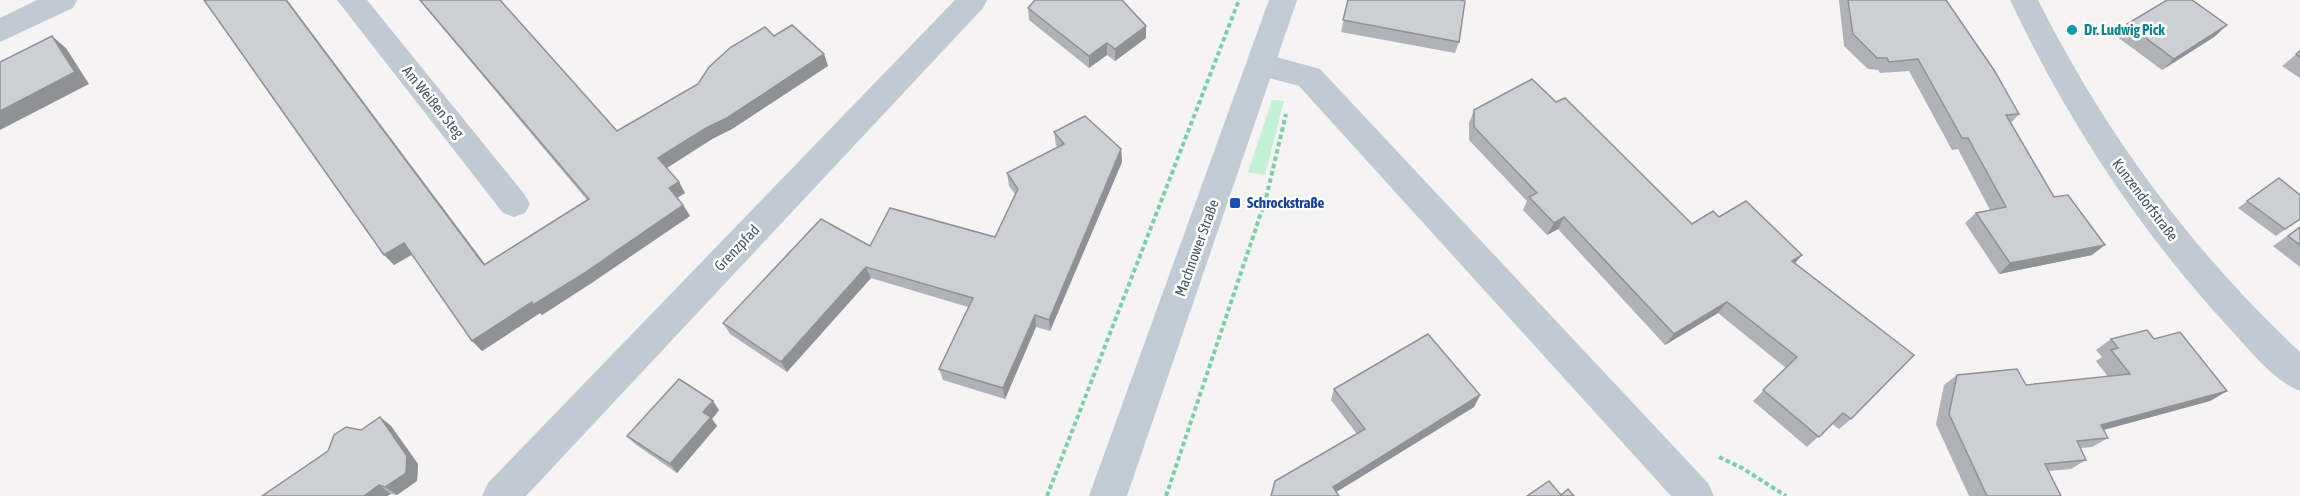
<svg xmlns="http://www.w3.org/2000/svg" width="2300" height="496" viewBox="0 0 2300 496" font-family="'Asap Condensed',sans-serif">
<rect width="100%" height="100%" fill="#f5f3f3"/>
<path fill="#c3f1d5" d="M1272 100 1284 101 1265 175 1248 172Z"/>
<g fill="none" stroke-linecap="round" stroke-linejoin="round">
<g stroke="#7ad0a6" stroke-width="4" stroke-dasharray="4.5 3" stroke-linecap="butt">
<path d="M1719 457 1742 468 1786 496"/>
<path d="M1047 496 1239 0"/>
<path d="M1166 496 1266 198 1286 114"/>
</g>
<g fill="#c1cad2" fill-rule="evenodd">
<path d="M337 0H367L525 195 530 204 525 213 514 217 503 213Z"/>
<path d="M955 0H987L983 8 526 496H482L488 483Z"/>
<path d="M2010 0H2038C2105 133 2191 250 2300 352V391C2274 381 2251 352 2232 331 2140 232 2068 122 2010 0Z"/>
<path d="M1262 53 1320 69 1708 483 1714 496H1671L1299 86 1251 73 1247 65 1251 57Z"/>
</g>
<path fill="#c1cad2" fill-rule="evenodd" d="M37 0H77L73 8 0 42V18Z"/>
<path fill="#c1cbd6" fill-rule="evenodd" d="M1269 0H1297L1127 496H1089Z"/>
</g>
<g fill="#b0b2b7">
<path d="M287 0 485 264 587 200 419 0H500L617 131 698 84 774 36 824 54 828 66 732 129 712 139 667 168 679 182 685 193 677 198 683 205 690 216 590 284 542 315 540 313 482 351 412 255 394 265Z"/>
<path d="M1348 0 1459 42 1455 53 1341 32Z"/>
<path d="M1839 0H1946L2019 114 2011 123 2054 197 2092 255 1999 274 1965 223 1976 213 1990 210 1958 149 1952 150 1909 71 1880 73 1878 70 1868 69 1844 46Z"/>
<path d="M1028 8 1146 38 1115 61 1107 55 1089 68 1029 20Z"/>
<path d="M2127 24 2227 25 2214 37 2162 70 2116 36Z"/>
<path d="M2300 51V78L2282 66Z"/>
<path d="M1556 102 1692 224 1719 217 1795 264 1851 419 1839 429 1832 424 1807 447 1753 401 1786 368 1718 313 1665 345 1558 229 1547 235 1523 210 1527 201 1469 140V123L1474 110Z"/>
<path d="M1054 132 1121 149 1122 162 1050 331 1036 327 1005 399 943 380 939 369 968 307 871 278 787 372 730 334 723 323 870 246 995 237 1015 194 1009 186 1007 173 1058 148 1056 145Z"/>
<path d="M2279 178 2300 219 2276 236 2238 208Z"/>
<path d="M2300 227V267L2273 246Z"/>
<path d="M2111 339H2154L2227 391 2210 401 2103 430 2108 438 2092 447 2081 448 2086 460 2071 469 2049 471 2061 496H1969L1936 424 1944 385 1957 375 2026 385 2108 377 2096 361 2102 357 2096 350Z"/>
<path d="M1334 389 1480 395 1474 407 1336 492 1271 496 1357 434 1331 400Z"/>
<path d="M719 410 712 419 717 426 677 473 635 444 627 436Z"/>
<path d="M380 417 391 426 418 464 417 481 397 495 391 494 387 496H262Z"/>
</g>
<g fill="#909195">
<path d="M286 0H287L493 275 484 265Z"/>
<path d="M2227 25 2214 37 2162 70 2174 59Z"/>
<path d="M1146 26V38L1115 61V49Z"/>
<path d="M52 36 66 48 89 84 0 130V111Z"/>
<path d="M1107 43V55L1089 68V56Z"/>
<path d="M824 54 828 66 732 129 712 139 665 169 658 158Z"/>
<path d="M1121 149 1122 162 1050 331 1049 320Z"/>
<path d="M679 182 685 193 675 199 669 188Z"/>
<path d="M683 205 690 216 590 284 542 315 540 313 482 351 472 341Z"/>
<path d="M1564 217 1558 229 1547 235 1554 223Z"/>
<path d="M404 243 414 253 394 265 384 255Z"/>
<path d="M2105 245 2092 255 1999 274 2010 263Z"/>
<path d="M1802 255 1792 267V261Z"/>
<path d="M866 267 871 278 787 372 781 362Z"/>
<path d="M1727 302 1718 313 1665 345 1674 334Z"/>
<path d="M1035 315 1036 327 1005 399 1003 388Z"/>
<path d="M2227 391 2210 401 2085 435 2101 425Z"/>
<path d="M1480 395 1474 407 1330 496 1333 487Z"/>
<path d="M713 401 719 410 712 419 717 426 677 473 670 464 703 412Z"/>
<path d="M380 417 391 426 418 464 417 481 397 495 385 487Z"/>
<path d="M379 485 391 494 387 496H364Z"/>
</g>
<g fill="#cdcfd5" stroke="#909195" stroke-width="1.5">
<path d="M204 0H286L484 265 589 199 420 0H500L617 131 698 84 709 67 731 47 765 27 774 36 792 25 824 54 727 118 706 128 658 158 679 182 669 188 683 205 583 274 533 305 532 302 472 341 404 243 384 255Z"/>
<path d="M1035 0H1122L1146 26 1115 49 1107 43 1089 56 1028 8Z"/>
<path d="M1348 0H1460L1465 1 1459 42 1343 20Z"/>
<path d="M1848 0H1946L1994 70 2019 114 2006 115 2054 197 2068 195 2105 245 2010 263 1976 213 2006 207 1968 138H1962L1918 59 1889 62 1887 58H1877L1853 34Z"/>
<path d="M2167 0H2192L2227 25 2174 59 2127 24Z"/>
<path d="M52 36 75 72 0 111V62Z"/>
<path d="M2300 51V57L2296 54Z"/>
<path d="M1532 79 1556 102 1565 98 1692 224 1713 211 1719 217 1746 201 1802 255 1792 261 1914 355 1851 419 1843 413 1819 437 1763 390 1797 357 1727 302 1674 334 1564 217 1554 223 1529 197 1537 193 1474 127V110Z"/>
<path d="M1085 116 1121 149 1049 320 1035 315 1003 388 939 369 973 298 866 267 781 362 723 323 821 219 870 246 890 208 995 237 1018 189 1007 173 1064 144 1054 132Z"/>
<path d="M2279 178 2300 195V219L2285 229 2247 201Z"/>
<path d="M2300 227V245L2288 236Z"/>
<path d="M2147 330 2154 339 2180 332 2227 391 2101 425 2108 438 2077 441 2086 460 2045 464 2061 496H1987L1949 414 1957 375 2017 369 2026 385 2130 374 2111 350 2118 348 2111 339Z"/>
<path d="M1428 334 1480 395 1333 487 1339 496H1271L1275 481 1365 429 1334 389Z"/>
<path d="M679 379 713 401 703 412 711 417 670 464 627 436Z"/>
<path d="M380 417 407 456 406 473 385 487 379 485 364 496H262L328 451 334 435 346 427 361 430Z"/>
<path d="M1549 481 1561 495 1568 489 1574 496H1527Z"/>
</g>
<circle fill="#0f9aa8" stroke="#fff" stroke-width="2" cx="2072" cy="30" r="6"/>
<rect fill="#1a4fb4" stroke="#fff" stroke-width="2" x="1229" y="197" width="12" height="12" rx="3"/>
<g text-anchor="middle" stroke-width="5" stroke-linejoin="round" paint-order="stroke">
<g font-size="15" font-weight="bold" fill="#0d838f" stroke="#fff" text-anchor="start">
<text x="2084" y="35">Dr. Ludwig Pick</text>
</g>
<g font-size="15" fill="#4a5661" stroke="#fff">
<text transform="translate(433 102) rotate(51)" y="5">Am Weißen Steg</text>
<text transform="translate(2145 200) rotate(53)" y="5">Kunzendorfstraße</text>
<text transform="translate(737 248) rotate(-46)" y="5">Grenzpfad</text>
<text transform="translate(1197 248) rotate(-70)" y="5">Machnower Straße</text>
</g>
<g font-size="15" font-weight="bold" fill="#164399" stroke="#fff" text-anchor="start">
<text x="1247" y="208">Schrockstraße</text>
</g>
</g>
</svg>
